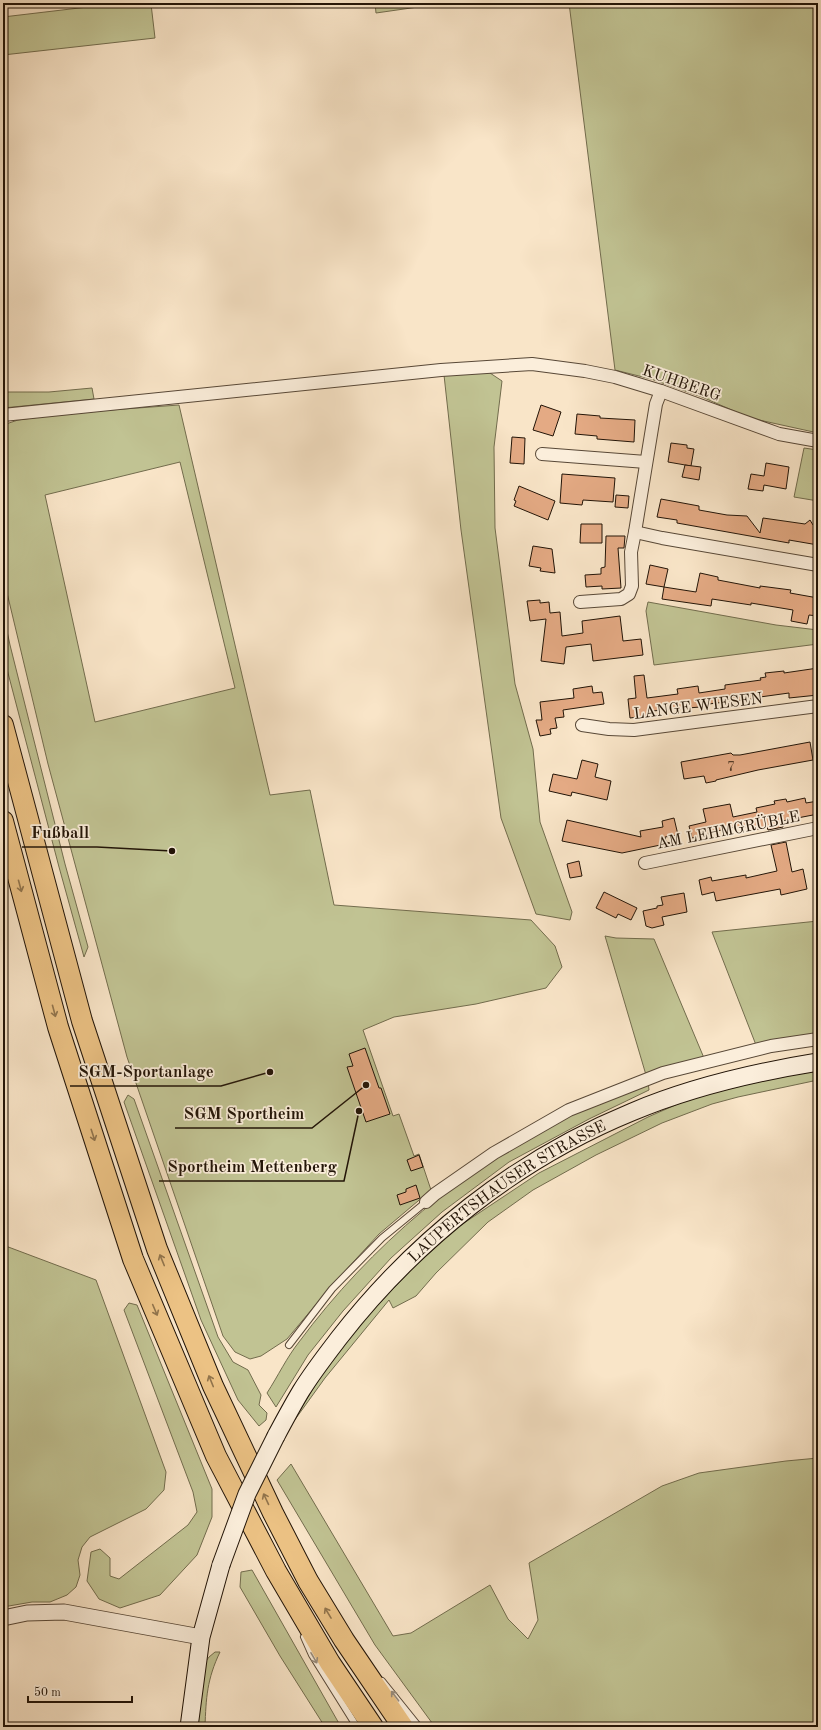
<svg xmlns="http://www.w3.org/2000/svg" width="821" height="1730" viewBox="0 0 821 1730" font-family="'Old Standard TT',serif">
<rect width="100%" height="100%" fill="#f9e5c8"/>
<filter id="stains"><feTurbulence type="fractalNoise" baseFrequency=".005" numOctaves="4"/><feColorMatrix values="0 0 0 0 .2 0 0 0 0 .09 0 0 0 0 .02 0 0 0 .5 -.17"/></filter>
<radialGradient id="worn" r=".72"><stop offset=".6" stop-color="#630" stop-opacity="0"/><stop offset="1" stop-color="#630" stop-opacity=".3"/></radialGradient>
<g fill="#c1c393" stroke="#726c4d" fill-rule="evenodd">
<path d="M375 3H446L376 13Z"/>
<path d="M569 3H818V433L750 418 702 397 651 379 615 370Z"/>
<path d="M151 4 155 38 3 55V17L96 6Z"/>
<path d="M487 371 502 381 494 447 495 528 515 684 533 749 540 822 572 912 570 920 536 914 501 818 461 530 444 375Z"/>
<path d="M92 388 94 399 3 408V392H49Z"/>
<path d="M179 405 270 795 310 790 334 905 531 920 555 946 562 967 546 988 476 1004 394 1017 363 1030 393 1116 399 1114 414 1156 419 1154 431 1190 379 1234 333 1284 287 1339 261 1356 250 1359 235 1352 223 1336 127 1057 48 764 3 576V425L18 420 69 413ZM180 462 235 688 95 722 45 495Z"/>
<path d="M804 448 818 450V501L794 497Z"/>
<path d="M648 602 776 625 818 630V644L654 665 646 611Z"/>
<path d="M3 612 10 645 65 864 88 947 84 957 59 867 3 654Z"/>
<path d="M818 921V1036L756 1045 712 932Z"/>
<path d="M605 936 616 938 654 939 704 1058 646 1075Z"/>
<path d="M818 1070V1080L738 1097 712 1104 662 1123 596 1155 533 1190 488 1222 436 1273 416 1296 393 1308 389 1300 325 1378 286 1432 338 1349 369 1314 416 1265 458 1227 539 1173 648 1117 696 1096 746 1082Z"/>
<path d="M648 1082 649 1090 589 1119 509 1162 442 1212 391 1258 343 1311 308 1355 276 1407 267 1393C278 1376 287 1357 299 1342 370 1246 466 1165 573 1113 597 1101 623 1092 648 1082Z"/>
<path d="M128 1095 134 1099 218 1337 233 1362 248 1370 261 1395 259 1405 267 1413 266 1420 259 1426 238 1400 201 1320 124 1102Z"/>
<path d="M3 1245 96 1280 166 1472 164 1490 146 1509 90 1537 82 1547 78 1560 80 1575 76 1587 67 1595 50 1602H32L3 1607Z"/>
<path d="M129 1303 137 1305 212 1489V1517L197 1555 160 1595 120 1608 99 1599 87 1581 91 1552 100 1549 110 1558V1576L119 1579 188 1525 197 1512 193 1492 124 1310Z"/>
<path d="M818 1458V1727H435L375 1645 277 1480 291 1464 393 1636 411 1633 490 1585 508 1619 528 1639 538 1620 529 1563 662 1486 699 1473 786 1461Z"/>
<path d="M252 1570 341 1727H325L280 1656 240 1587 241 1572Z"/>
<path d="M215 1652H220C207 1679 206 1698 205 1727H197L204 1664 209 1657Z"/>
</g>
<g fill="#e4aa84" stroke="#221407">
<path d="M541 405 561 412 553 436 533 430Z"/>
<path d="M577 414 600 416V418L635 420 634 442 597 439V436L575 434Z"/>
<path d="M512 437 525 438 524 464 510 463Z"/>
<path d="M671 443 687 445V448L694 449 691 466 668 462Z"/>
<path d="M766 463 789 467 786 489 764 485 763 491 748 489 751 474 764 476Z"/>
<path d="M685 465 701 467 699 480 682 477Z"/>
<path d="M562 474 615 478 613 502 583 500 582 505 560 503Z"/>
<path d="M519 486 555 501 548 520 514 506 516 501 514 500Z"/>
<path d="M616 495 629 496 628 508 615 507Z"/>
<path d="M661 499 699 506V510L727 515 747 516 760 533 763 518 805 524 810 520 813 525H818V545L789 540V543L677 523V520L657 517Z"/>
<path d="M581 524H602V543H580Z"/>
<path d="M606 536H625L624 548H618L621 588 602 589V586L586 587 585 575 601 574V568L605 567Z"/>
<path d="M533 546 552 549 555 573 540 571 541 568 529 566Z"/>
<path d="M650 565 668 569 664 587 646 584Z"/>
<path d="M700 573 718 577V580L760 588V586L791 590 790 593 818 598V616L809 615 807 624 791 621 793 610 751 603V605L712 599 711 606 662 599 664 587 696 592Z"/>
<path d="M540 600V603L549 602 550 613 560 612 562 636 583 633 582 621 620 616 623 641 641 639 643 655 593 661 591 644 566 647 564 664 541 661 546 619 530 621 527 601Z"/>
<path d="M818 668V695L789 698V693L760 697V698L700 705V707L652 711 653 715 630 718 628 699 636 698 634 676 644 675 647 698 678 694 677 689 698 686 699 693 725 689V685L761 680 760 678 766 677 765 673 784 671V673Z"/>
<path d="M592 686 593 693 602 692 604 704 563 710 564 717 555 718 557 728 550 729 551 734 540 736 536 720H542L540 702 574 698 573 689Z"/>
<path d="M810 742 813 760 758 770 716 780V781L706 783 704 776 684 779 681 762 731 753 733 755H740Z"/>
<path d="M582 760 598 764 595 777 611 781 607 800 572 792 571 796 549 791 553 774 577 779Z"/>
<path d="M805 798 806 803 818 801V814L782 821 783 827 768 830 767 827 754 830 753 826 736 829 735 827 708 833V835L692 838 689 826 706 822 703 809 730 804 733 817 757 812 756 808 775 804 774 801 786 799 787 802Z"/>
<path d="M674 818 678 835 665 837 666 842 670 843 622 853 562 841 567 820 641 837 640 831 663 827 662 821Z"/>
<path d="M786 842 792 872 803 869 807 889 781 895 780 889 716 901 714 892 702 895 699 880 711 877 712 881 746 875V878L777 871 771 845Z"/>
<path d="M579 861 582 876 570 878 567 864Z"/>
<path d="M604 892 637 908 631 920 618 914 616 918 596 908Z"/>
<path d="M684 893 687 912 662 917 664 925 652 928 646 926 643 911 657 908V906L663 905 661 897Z"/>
<path d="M365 1048 379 1088H381L390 1114 366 1122 347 1067 353 1066 349 1054Z"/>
<path d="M419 1155 423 1167 411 1171 407 1160Z"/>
<path d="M416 1185 420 1198 400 1205 397 1195 406 1192V1189Z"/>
</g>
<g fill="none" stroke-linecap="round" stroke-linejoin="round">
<g stroke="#584837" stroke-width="8">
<g id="service">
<path d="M289 1345 332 1289 382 1238 426 1202"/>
<path d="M304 1637 312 1655 357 1727"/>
<path d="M382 1681 419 1727"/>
</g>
</g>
<g stroke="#584837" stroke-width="14">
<g id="minor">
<path d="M661 391 656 404 635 532 662 538 818 565"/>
<path d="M3 415 441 370 532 364 585 371 615 377 661 391 779 434 818 441"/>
<path d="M542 454 646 462"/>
<path d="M580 602 621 599 629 594 632 586 631 552 635 532"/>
<path d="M582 725 609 729 634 730 818 706"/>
<path d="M645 863 818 828"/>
<path d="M426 1202 435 1194 494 1153 569 1110 663 1073 771 1046 818 1039"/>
</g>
</g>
<g stroke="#584837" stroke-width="17">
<path id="tertiary" d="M3 1618 27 1613 64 1612 201 1637"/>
</g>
<g stroke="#221407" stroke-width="19">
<g id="secondary">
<path id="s1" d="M276 1436C284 1421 292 1406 301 1391 312 1373 326 1355 339 1338 415 1240 517 1159 632 1112 691 1087 756 1072 818 1062"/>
<path d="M189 1727 201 1637 221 1565"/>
</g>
</g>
<g stroke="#221407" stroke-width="22">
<g id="trunk">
<path d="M3 725 82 1021 157 1249 213 1386 273 1513 308 1581 344 1640 403 1727"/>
<path d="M3 821 58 1027 133 1259 216 1456 276 1571 330 1663 373 1727"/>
</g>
</g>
<use href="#service" stroke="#fbeedb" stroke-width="6"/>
<use href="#minor" stroke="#fbeedb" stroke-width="12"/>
<use href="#tertiary" stroke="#fbeedb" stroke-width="15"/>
<use href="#secondary" stroke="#fbeedb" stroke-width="17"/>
<use href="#trunk" stroke="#ecc284" stroke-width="20"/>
<g stroke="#221407" stroke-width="19" stroke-linecap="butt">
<path id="secondary-bridge" d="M221 1565 247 1494 276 1436"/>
</g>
<use href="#secondary-bridge" stroke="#fbeedb" stroke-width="17"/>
</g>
<defs><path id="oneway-shaft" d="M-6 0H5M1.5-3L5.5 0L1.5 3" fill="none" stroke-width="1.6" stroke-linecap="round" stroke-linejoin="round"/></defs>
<g stroke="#91744c">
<use href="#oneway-shaft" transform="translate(20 886) rotate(75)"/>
<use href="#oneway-shaft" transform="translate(54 1011) rotate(75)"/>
<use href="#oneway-shaft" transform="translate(93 1135) rotate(72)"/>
<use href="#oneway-shaft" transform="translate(162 1260) rotate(-112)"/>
<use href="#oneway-shaft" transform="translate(155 1310) rotate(67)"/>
<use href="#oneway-shaft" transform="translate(211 1381) rotate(-112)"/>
<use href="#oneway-shaft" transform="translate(266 1499) rotate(-115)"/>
<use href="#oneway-shaft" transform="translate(328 1613) rotate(-121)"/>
</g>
<g stroke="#998c7c">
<use href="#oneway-shaft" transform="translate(314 1658) rotate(60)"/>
<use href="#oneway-shaft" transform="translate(395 1696) rotate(-127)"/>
</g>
<g text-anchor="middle" stroke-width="3.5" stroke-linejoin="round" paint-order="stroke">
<g font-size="14" fill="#523a26">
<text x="731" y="771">7</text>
</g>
<g font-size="16" fill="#221407" stroke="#fbeedb">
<text transform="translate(682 382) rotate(19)" y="6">KUHBERG</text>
<text transform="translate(698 705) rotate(-7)" y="6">LANGE WIESEN</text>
<text transform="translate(728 829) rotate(-11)" y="6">AM LEHMGRÜBLE</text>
<text dy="6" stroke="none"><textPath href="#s1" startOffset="342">LAUPERTSHAUSER STRASSE</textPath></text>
</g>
</g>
<path fill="none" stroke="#221407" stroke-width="1.5" d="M172 851L97 847H22M270 1072L221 1086H70M366 1085L312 1128H175M359 1111L344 1181H159"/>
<g fill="#221407" stroke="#fbeedb" stroke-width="1.5">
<circle cx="172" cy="851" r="4"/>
<circle cx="270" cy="1072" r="4"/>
<circle cx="366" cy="1085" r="4"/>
<circle cx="359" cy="1111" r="4"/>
</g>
<g font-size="17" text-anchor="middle" font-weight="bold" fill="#221407" stroke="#fbeedb" stroke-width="3.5" stroke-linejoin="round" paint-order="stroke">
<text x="60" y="838">Fußball</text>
<text x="146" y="1077">SGM-Sportanlage</text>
<text x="244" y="1119">SGM Sportheim</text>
<text x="252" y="1172">Sportheim Mettenberg</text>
</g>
<rect width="821" height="1730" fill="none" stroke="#f9e5c8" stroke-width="16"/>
<rect x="4" y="4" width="813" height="1722" fill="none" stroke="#221407" stroke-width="2"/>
<rect x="8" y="8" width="805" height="1714" fill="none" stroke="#221407"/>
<path d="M28 1696v6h104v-6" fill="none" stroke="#221407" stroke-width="2"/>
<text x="34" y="1696" font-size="12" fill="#221407" stroke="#fbeedb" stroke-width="3" paint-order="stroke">50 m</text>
<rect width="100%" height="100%" filter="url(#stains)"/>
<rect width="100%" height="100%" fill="url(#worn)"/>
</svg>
